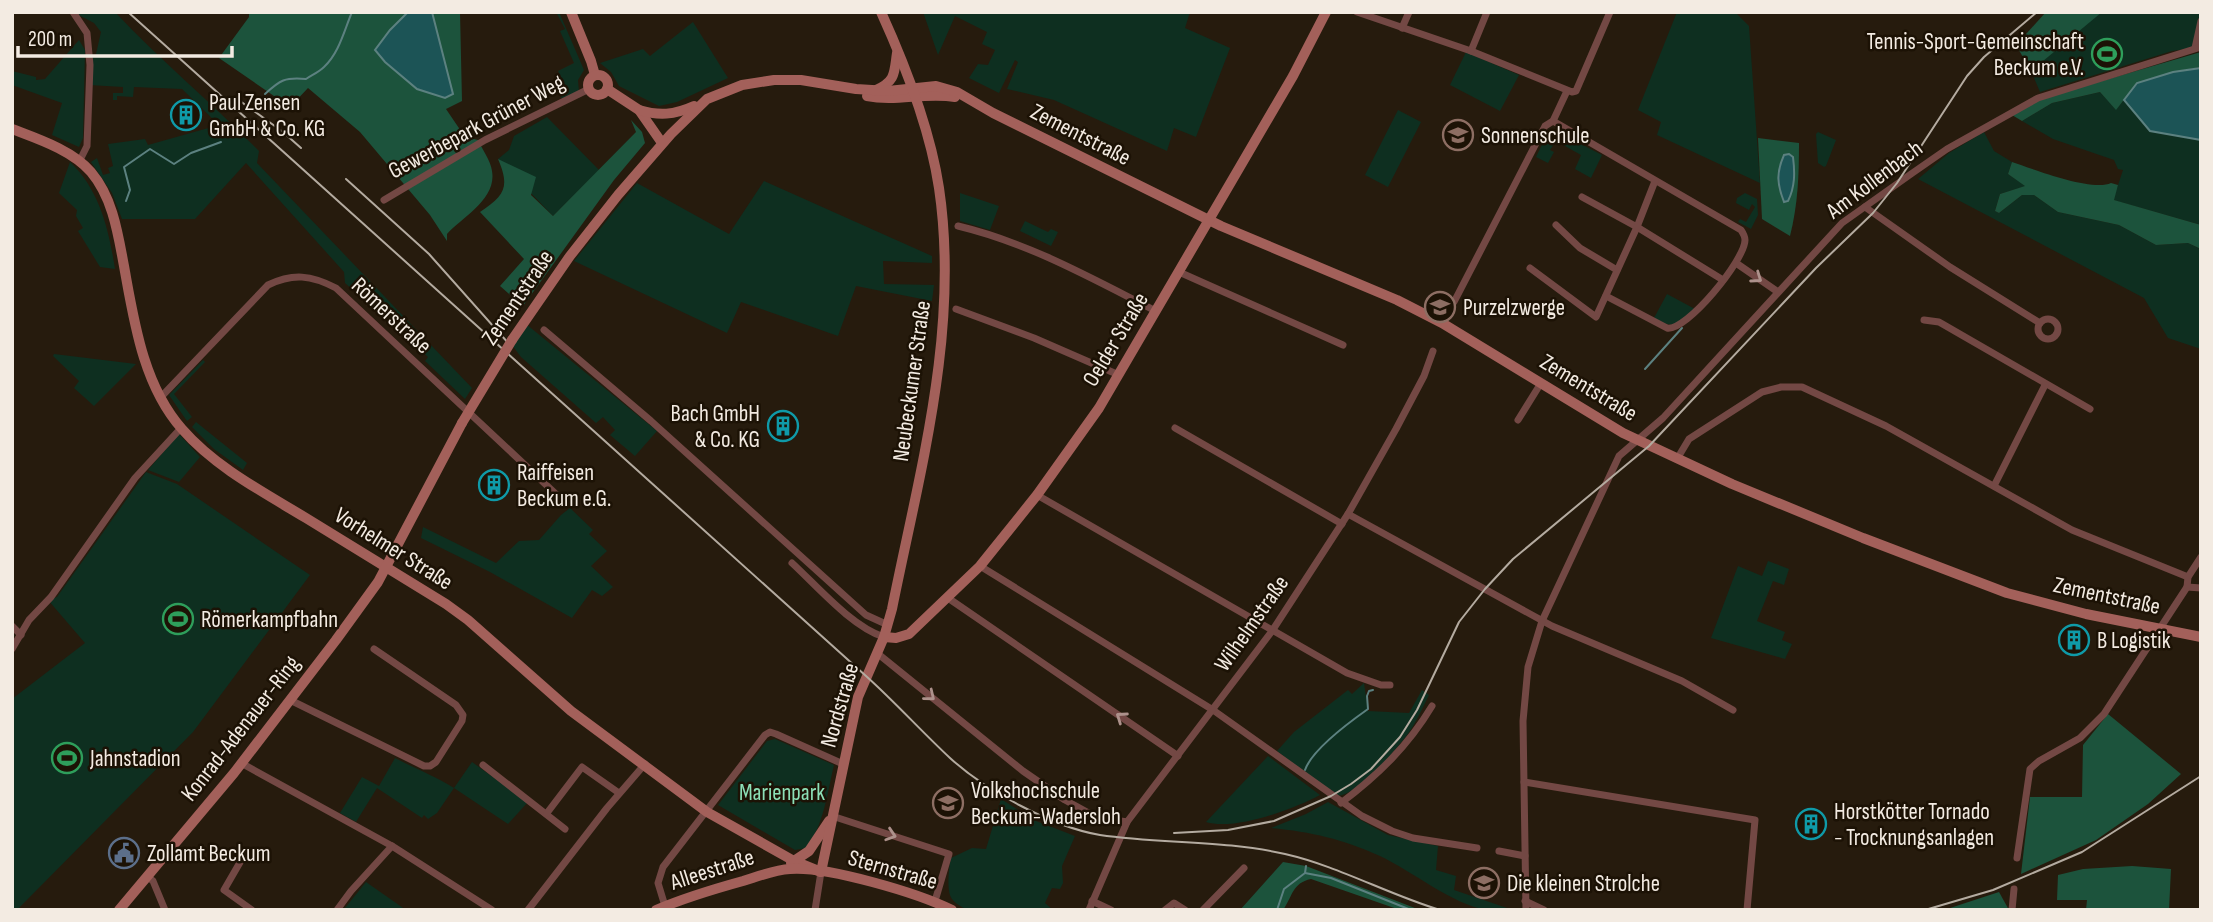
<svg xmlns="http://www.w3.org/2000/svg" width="2213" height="922" viewBox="0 0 2213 922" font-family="'Sofia Sans Condensed',sans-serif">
<rect width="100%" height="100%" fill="#261b0d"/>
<g fill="#0e2f20">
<path d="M73 12H115C161 61 212 103 259 151L257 163 472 388 465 399 425 361 428 357 345 283 344 272 246 163 195 219H122L112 193 91 162 97 158 103 175 110 173 108 168 113 166 108 144 145 139 148 145 219 125 182 89 134 87 133 97 117 96V100H113V93H123V87L89 85 90 61 96 54 101 32 94 23Z"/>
<path d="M556 12H559L584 70 578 80 579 92 562 99 559 92 566 88 558 71 574 63 560 31 565 29Z"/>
<path d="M923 12H1190L1185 28 1230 48 1196 137 1174 128 1167 151 1054 100 1007 89 1018 62 1015 60 999 93 969 78 978 64 988 65 995 50 982 44 987 32 955 16 938 55Z"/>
<path d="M1677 12H1735L1749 26 1760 183 1657 135 1661 122 1638 110Z"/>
<path d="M2092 12H2200L2193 48 2172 51 2040 92 2031 71 2080 29Z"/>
<path d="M693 22 728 78 677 102 659 106 619 86 611 72 600 63 643 49 650 56Z"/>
<path d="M79 40 85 50 83 138 79 147 52 135 62 103 12 85V71L36 77V80L45 79Z"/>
<path d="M1466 52 1519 75 1500 111 1450 85Z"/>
<path d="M2100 92 2116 109 2124 100 2150 131 2201 140V225L2113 200 2123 170 2118 169 2114 160 2053 139 2022 121 2052 103Z"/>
<path d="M1398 110 1421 122 1388 187 1365 175Z"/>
<path d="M547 117 599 170 553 216 498 159 509 150 514 136Z"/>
<path d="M1554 130 1602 155 1591 178 1575 169 1581 155 1556 141 1550 150 1554 152 1548 163 1536 157 1548 132Z"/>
<path d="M1818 132 1836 140 1826 166 1824 167 1818 163 1816 134Z"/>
<path d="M1984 132 1994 151 2012 162 2008 174 2026 186 2000 194 1995 211 1999 213 2022 195H2034L2058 212 2119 225 2156 245 2188 243 2201 249V349L2168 338 2144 298 1918 179 1949 153Z"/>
<path d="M70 162C100 190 109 231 115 269L100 267 78 231 83 228 76 216 77 210 59 193Z"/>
<path d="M764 181 932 256V263L883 261 884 284 934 285 932 301 856 286 838 336 741 302 727 333 574 261 637 183 729 234Z"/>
<path d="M960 193 999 206 990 230 960 221Z"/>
<path d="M1745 193 1757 199 1758 215 1751 229 1738 222 1740 219 1746 222 1755 207 1752 204 1749 210 1736 203 1737 198Z"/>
<path d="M1025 221 1048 232 1051 229 1058 232 1051 246 1020 231Z"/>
<path d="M1667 294 1695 309C1678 325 1675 330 1654 318Z"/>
<path d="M526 324 657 431 635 456 610 435 615 430 603 417 596 423 521 357 512 345Z"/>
<path d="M54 354 136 364 94 406 74 388 79 381 53 356Z"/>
<path d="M203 360 205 362 174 394 192 417 187 421 169 395Z"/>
<path d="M196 422 247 463 243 470 214 449 192 427Z"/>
<path d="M179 434 200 457 179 482 148 470Z"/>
<path d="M146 472 177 484 310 575 193 732 17 910H12V699L85 643 48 600 57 597Z"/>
<path d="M570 508 593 530 589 534 607 551 591 566 613 587 602 596 592 590 572 618 490 572 421 538 423 527 496 563 519 541 539 540 561 515Z"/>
<path d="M1768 561 1789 569 1784 585 1773 581 1757 621 1785 632 1782 640 1792 644 1785 659 1711 638 1738 566 1762 576Z"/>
<path d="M1364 683 1368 711 1409 713 1422 690 1429 695C1422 709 1416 723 1407 735 1395 751 1356 797 1336 796L1277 751 1294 732 1348 690 1352 694Z"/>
<path d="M775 739 834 765C827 794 824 825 806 848L795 850 718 805 767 741Z"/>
<path d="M1268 756 1320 795C1294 809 1235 831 1206 822Z"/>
<path d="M395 758C416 769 435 776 454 788L472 762 528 802 508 824 454 788 437 813 428 819 424 815 422 818 377 788 356 822 340 813 362 777 379 786Z"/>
<path d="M1001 799 1036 821 1075 836 1062 866 1063 883 1060 889 1052 888 1045 903 1053 910C1037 910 977 913 966 909 961 907 955 903 952 899 946 891 949 867 951 858L972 848 986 849Z"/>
<path d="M1328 802 1388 835 1438 846 1436 870 1456 876 1454 890 1513 910C1505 910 1495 911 1486 910 1452 904 1412 871 1380 856 1342 839 1312 832 1271 828L1306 814Z"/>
<path d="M366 882 406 910H348L345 908Z"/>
</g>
<g fill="#1c533c">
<path d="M249 12H460L462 101 446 109 465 137 478 140C482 149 491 161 492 171 497 199 462 217 447 234V241L430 215 360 132 308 88 290 107 219 58 249 17Z"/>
<path d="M2046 12H2102L2031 71 2016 45Z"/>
<path d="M2201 52V67L2173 72 2137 83 2116 110 2100 92 2052 103 2022 121 2012 115 2040 99Z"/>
<path d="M631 120 642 132 645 143 614 180 523 306 500 286 524 259 480 212C505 195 510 187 498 159L536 177 531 195 553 216 636 132Z"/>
<path d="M1758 138 1799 143C1799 175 1798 204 1790 236L1762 219Z"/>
<path d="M2012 162C2033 169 2092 192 2111 183L2118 185 2114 200 2201 225V249L2188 243 2156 245 2119 225 2058 212 2034 195H2022L1999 213 1995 211 2000 194 2025 186 2008 174Z"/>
<path d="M2108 714 2181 774 2148 804 2096 840 2021 874 2030 797H2082L2083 745Z"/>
<path d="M1283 862 1306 866 1420 910H1400L1311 879C1292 883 1293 896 1283 910H1240Z"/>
<path d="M2132 866 2171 869 2169 910H2086L2087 900H2057L2058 875 2083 869Z"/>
<path d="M1999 892 2009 910H1944Z"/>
</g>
<g fill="#1c5456" stroke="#5c8180" stroke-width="2">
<path d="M408 12H432L453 94 445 98 417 89 385 62 375 50 390 30Z"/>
<path d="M2201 68V140L2150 131 2124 100 2137 83 2173 72Z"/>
<path d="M1789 154 1793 157C1795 173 1795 187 1788 201L1784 202C1777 184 1776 173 1784 155Z"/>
</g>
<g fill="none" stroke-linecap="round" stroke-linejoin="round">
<g stroke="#5c8180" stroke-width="2">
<path d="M265 94C280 80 285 77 306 79 312 75 319 72 324 67 339 53 344 31 352 12"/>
<path d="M126 201 130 190 124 167 150 149 174 164 191 153 221 142"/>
<path d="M1645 369 1682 328"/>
<path d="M1305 770C1312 750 1351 721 1368 709L1367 696 1369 691 1373 690"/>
<path d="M1305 873 1331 878 1411 910"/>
<path d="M1277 910 1284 889 1305 873 1306 866"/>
</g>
<g stroke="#734844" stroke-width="7">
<path d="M73 12 87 33 90 65 87 146 79 162"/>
<path d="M1357 12 1471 51 1572 92 1576 91 1610 12"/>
<path d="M1402 28 1409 12"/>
<path d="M2195 48 2201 21"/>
<path d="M1471 51 1487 12"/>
<path d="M1553 121 1741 230C1743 233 1745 236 1745 240 1745 260 1686 332 1667 328L1606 296"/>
<path d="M1582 197 1637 227 1723 280"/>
<path d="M384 200 485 140 589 89"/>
<path d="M1865 207 1950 267 2040 323"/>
<path d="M1556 225 1580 248 1617 270"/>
<path d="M958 226C1029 243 1091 278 1156 311"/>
<path d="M1736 263 1778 292"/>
<path d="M1530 268 1596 317 1637 227 1655 181"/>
<path d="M1179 272 1343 345"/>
<path d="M1454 302 1545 126 1553 121 1567 91"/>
<path d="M956 309 1034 338 1119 375"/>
<circle cx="2048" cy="329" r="10"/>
<path d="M1924 320 1939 322 2090 409"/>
<path d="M544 330 651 421 866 615 888 625"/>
<path d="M161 397 268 285C293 273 311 275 336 288L558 496"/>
<path d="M1518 420 1541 383"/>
<path d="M1175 428 1342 524"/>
<path d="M1677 459 1689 439 1762 392 1781 387H1802L1886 426 2072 530 2188 577"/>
<path d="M1994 486 2045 385"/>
<path d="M1037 495 1347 673 1381 685H1390"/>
<path d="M1348 514 1552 626 1682 681 1733 710"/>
<path d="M792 563C817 586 852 627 884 637"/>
<path d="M980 566 1213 710 1362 816 1392 831 1413 838 1477 848"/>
<path d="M2187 587 2201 588"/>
<path d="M948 598 1178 756"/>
<path d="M12 626 21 635"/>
<path d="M12 649 29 620 51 597 135 478 181 428"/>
<path d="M877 653 1023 771 1065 800 1096 817 1127 822"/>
<path d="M290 700 424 766H430L436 762 462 721 463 715 456 705 374 649"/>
<path d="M241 763 392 846 492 910"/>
<path d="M483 765 565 829"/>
<path d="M1524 782 1755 820 1747 910"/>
<path d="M1341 803C1378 775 1408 746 1432 706"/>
<path d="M547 813 582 767 619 793"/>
<path d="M832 816 949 854 935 901"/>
<path d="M1499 851 1525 856"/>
<path d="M246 852 224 890 252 910"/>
<path d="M2017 858 2030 769 2039 761 2080 738 2104 714 2187 587 2188 577 2201 557"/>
<path d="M147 876 153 881 165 910"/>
<path d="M1092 901 1111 910"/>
<path d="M1525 901 1544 910"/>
<path d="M665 906 658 883 663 867 765 735 770 732 776 734 843 764"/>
<path d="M337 910 351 891 392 846"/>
<path d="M528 910 607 808 645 764"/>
<path d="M815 910 821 872"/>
<path d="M1089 910 1127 822 1272 631 1348 514 1396 429 1424 376 1433 351"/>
<path d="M1165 910 1174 903 1185 910"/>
<path d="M1203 910 1244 868"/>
<path d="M1526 910 1523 721 1528 667 1542 621 1619 456 1663 418 1842 223 1911 174 1947 149 2038 98 2201 47"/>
<path d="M2012 910 2014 889"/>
</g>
<g stroke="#a3605a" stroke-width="10">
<path d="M571 12 591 61 595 75"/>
<circle cx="598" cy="85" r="10"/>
<path d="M607 89 639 110 662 143"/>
<path d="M876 90C896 81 894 73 897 53"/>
<path d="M867 96C896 102 925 92 955 97"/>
<path d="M639 110C659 116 674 115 694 106"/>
<path d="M12 129C38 139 72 150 91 172 113 198 118 234 124 266 134 321 143 385 182 429 215 467 263 492 306 518 353 547 399 575 446 604L468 620 571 711 707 812 794 861 821 872"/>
<path d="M512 340 570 256 618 195 671 134 707 99 742 85 774 80H801L856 89 888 91 936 86 957 92 993 113 1221 226 1397 300 1442 323 1623 433 1732 484 1863 538 2007 593 2086 614 2201 637"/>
<path d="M884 637 896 638 909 634 980 566 1037 495 1099 408 1293 76 1326 12"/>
<path d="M791 863 809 851 829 821"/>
<path d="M821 872 858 697 884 637 892 609C920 470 960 330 939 188 930 128 906 67 881 12"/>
<path d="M119 910 234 773 336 640 378 582 462 423"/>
<path d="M656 910C684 898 714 889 743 881 759 876 774 870 790 869 827 866 918 893 952 910"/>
</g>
<g stroke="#b4aba0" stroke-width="2">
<path d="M128 12 866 676C895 702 921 731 950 758 985 790 1052 827 1100 835 1161 844 1224 840 1285 854 1338 866 1387 894 1440 910"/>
<path d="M240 101 283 132 301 148"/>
<path d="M346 179 429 254 510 345"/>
<path d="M1174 833 1228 830 1274 821 1331 796 1351 784 1371 769 1400 737 1417 710 1459 622 1485 589 1513 559 1649 446 1816 268 1873 213 1897 183 1967 76 1984 57 2037 12"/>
<path d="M1925 910 1993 890 2082 852 2201 776"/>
</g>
<path stroke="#a3605a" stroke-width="10" d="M462 423 512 340"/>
</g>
<defs><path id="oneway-chevron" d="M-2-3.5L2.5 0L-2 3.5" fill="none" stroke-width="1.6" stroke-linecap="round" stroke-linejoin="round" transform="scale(1.75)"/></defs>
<g stroke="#ad918b">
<use href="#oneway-chevron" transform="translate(1757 278) rotate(35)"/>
<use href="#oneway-chevron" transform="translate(930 696) rotate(39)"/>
<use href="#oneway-chevron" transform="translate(1121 717) rotate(-145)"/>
<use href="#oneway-chevron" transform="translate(891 835) rotate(18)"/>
</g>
<defs>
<g id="stadium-ring" transform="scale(1.575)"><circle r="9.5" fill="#1c1205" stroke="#2e9e5b" stroke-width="1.5"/><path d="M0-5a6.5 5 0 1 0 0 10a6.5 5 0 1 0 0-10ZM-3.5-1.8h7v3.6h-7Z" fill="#2e9e5b"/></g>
<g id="building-ring" transform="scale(1.575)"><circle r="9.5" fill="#1c1205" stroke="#0f9aa8" stroke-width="1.5"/><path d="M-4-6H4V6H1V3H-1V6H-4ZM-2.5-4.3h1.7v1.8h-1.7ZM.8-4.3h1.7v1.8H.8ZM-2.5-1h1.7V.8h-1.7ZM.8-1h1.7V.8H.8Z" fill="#0f9aa8"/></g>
<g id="school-ring" transform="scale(1.575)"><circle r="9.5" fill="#1c1205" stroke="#8d6e63" stroke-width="1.5"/><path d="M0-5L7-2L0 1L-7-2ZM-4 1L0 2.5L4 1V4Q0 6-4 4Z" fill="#8d6e63"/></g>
<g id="university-ring" transform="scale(1.575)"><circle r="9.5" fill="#1c1205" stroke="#8d6e63" stroke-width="1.5"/><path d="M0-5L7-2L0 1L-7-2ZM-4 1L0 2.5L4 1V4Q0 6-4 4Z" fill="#8d6e63"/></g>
<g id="civic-ring" transform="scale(1.575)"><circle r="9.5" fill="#1c1205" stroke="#5c6f8a" stroke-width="1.5"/><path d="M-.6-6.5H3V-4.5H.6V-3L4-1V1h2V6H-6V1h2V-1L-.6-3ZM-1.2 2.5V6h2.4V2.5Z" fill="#5c6f8a"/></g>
</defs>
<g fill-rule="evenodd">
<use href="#stadium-ring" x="2107" y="54"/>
<use href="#building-ring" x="186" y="115"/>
<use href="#school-ring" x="1458" y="135"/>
<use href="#school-ring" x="1440" y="307"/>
<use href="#building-ring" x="783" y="426"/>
<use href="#building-ring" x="494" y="485"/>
<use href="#stadium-ring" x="178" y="619"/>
<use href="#building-ring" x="2074" y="640"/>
<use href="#stadium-ring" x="67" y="758"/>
<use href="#university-ring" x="948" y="803"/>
<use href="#building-ring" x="1811" y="824"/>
<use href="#civic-ring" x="124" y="853"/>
<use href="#school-ring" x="1484" y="883"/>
</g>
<g text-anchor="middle" stroke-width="5" stroke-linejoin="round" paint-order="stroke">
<g font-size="23" fill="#f3ebe2" stroke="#1c1205" text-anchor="start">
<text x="2084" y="49" text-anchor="end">Tennis-Sport-Gemeinschaft<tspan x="2084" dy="26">Beckum e.V.</tspan></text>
<text x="209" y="110">Paul Zensen<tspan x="209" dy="26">GmbH &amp; Co. KG</tspan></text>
<text x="1481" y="143">Sonnenschule</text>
<text x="1463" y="315">Purzelzwerge</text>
<text x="760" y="421" text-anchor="end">Bach GmbH<tspan x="760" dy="26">&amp; Co. KG</tspan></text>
<text x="517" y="480">Raiffeisen<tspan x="517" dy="26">Beckum e.G.</tspan></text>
<text x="201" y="627">Römerkampfbahn</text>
<text x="2097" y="648">B Logistik</text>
<text x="90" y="766">Jahnstadion</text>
<text x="971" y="798">Volkshochschule<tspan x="971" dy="26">Beckum-Wadersloh</tspan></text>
<text x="1834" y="819">Horstkötter Tornado<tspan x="1834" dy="26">- Trocknungsanlagen</tspan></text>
<text x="147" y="861">Zollamt Beckum</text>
<text x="1507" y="891">Die kleinen Strolche</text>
</g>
<g font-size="23" fill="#f3ebe2" stroke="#1c1205">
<text transform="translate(476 126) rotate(-28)" y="8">Gewerbepark Grüner Weg</text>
<text transform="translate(1081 134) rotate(27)" y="8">Zementstraße</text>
<text transform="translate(1874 179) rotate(-37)" y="8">Am Kollenbach</text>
<text transform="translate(517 297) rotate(-56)" y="8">Zementstraße</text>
<text transform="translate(392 315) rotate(43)" y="8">Römerstraße</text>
<text transform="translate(1115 339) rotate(-59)" y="8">Oelder Straße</text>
<text transform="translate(911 381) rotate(-82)" y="8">Neubeckumer Straße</text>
<text transform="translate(1589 387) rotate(31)" y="8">Zementstraße</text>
<text transform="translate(394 548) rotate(32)" y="8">Vorhelmer Straße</text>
<text transform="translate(2107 595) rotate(12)" y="8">Zementstraße</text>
<text transform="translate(1251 623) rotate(-55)" y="8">Wilhelmstraße</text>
<text transform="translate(839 705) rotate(-74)" y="8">Nordstraße</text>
<text transform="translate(240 728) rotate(-52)" y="8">Konrad-Adenauer-Ring</text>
<text transform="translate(712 869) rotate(-18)" y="8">Alleestraße</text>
<text transform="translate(893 869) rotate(16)" y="8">Sternstraße</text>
</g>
<g font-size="23" fill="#8ce0b7" stroke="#1c1205">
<text x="782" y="800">Marienpark</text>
</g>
</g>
<rect width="2213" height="922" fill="none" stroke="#f3ebe2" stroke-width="28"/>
<path d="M18 46v10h214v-10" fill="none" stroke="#f3ebe2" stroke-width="3.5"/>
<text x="28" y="46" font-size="21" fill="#f3ebe2" stroke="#1c1205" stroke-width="5" paint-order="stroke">200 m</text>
</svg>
